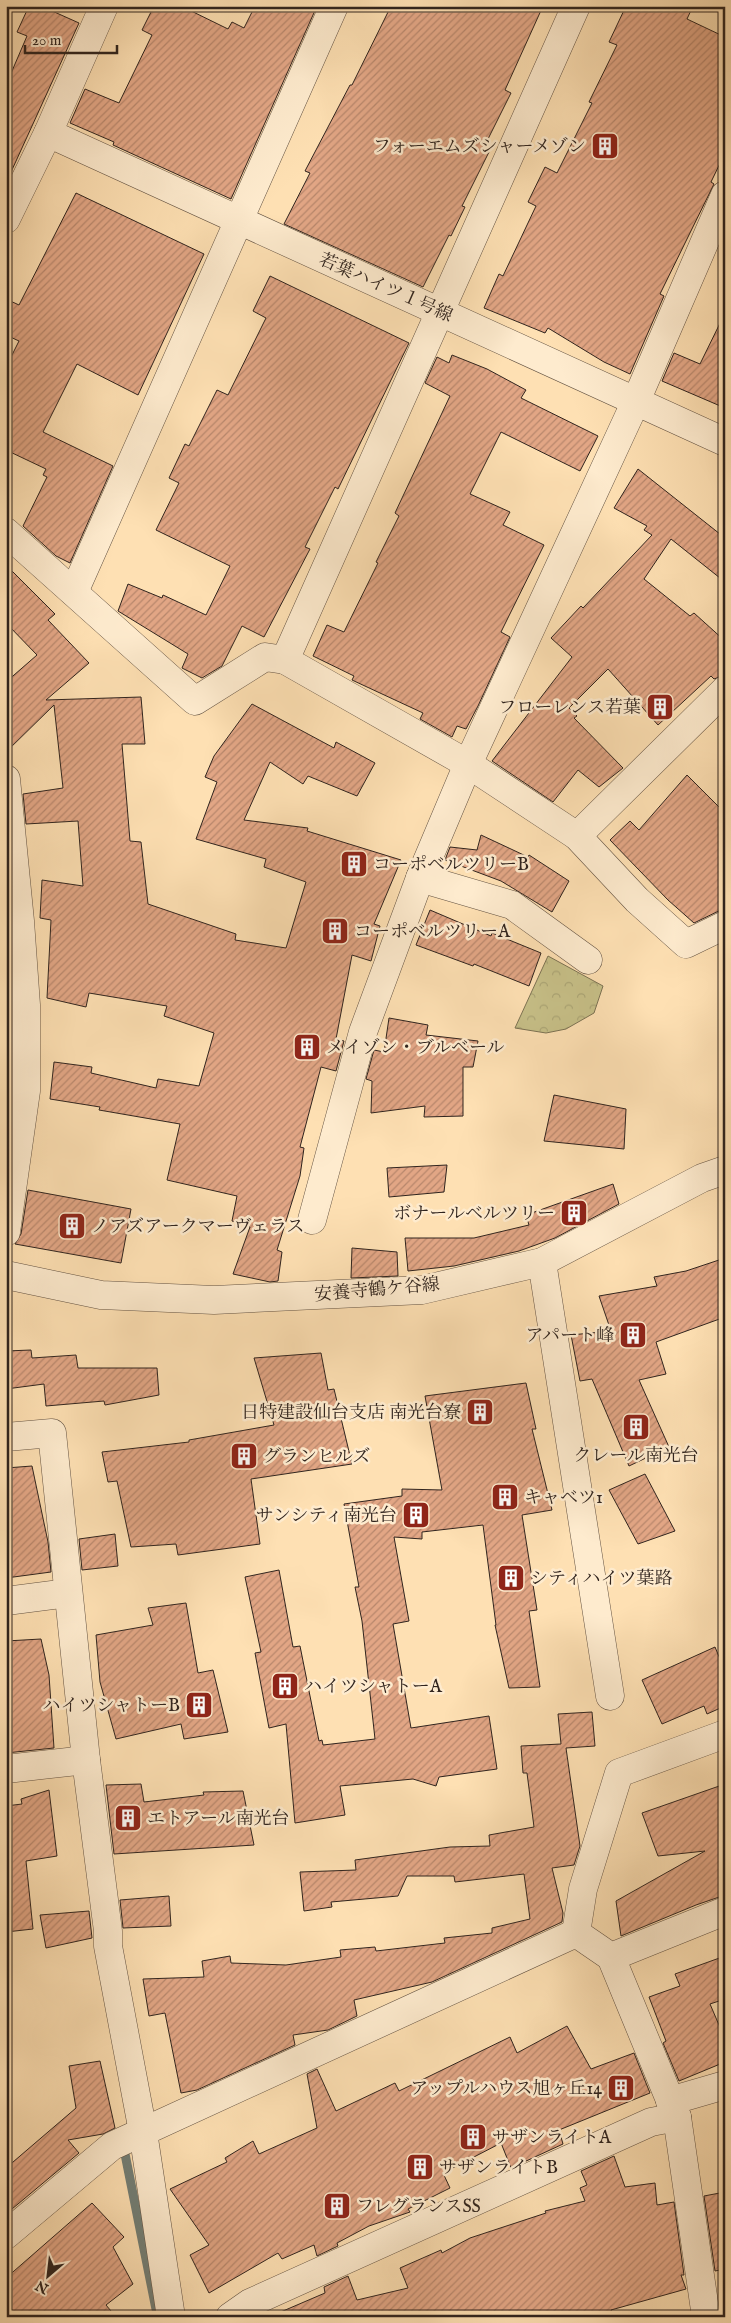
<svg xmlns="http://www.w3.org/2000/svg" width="731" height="2323" viewBox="0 0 731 2323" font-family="'IM FELL English','Noto Serif JP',serif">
<defs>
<pattern id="park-crowns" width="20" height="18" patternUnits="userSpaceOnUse" patternTransform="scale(1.25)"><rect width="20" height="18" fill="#c7c088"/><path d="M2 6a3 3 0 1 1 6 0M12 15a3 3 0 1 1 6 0" fill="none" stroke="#aba575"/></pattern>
<pattern id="building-hatch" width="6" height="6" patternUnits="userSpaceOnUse" patternTransform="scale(1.25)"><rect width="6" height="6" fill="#e2a685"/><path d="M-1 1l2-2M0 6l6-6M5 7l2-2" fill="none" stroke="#b8876c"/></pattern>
</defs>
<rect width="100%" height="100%" fill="#fee0b3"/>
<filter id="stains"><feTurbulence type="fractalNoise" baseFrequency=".004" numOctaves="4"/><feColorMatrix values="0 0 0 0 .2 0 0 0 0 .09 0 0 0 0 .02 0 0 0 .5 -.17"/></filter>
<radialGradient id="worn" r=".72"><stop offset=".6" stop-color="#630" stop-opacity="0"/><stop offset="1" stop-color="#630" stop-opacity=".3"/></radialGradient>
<path fill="url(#park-crowns)" stroke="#7c7253" d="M548 956 603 986 594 1013 566 1029 546 1033 515 1028Z"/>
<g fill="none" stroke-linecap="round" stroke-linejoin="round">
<path stroke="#737f76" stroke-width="9" d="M125 2154 156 2309"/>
</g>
<g fill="url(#building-hatch)" stroke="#30241e">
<path d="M29 6H41L79 23 6 183V85L27 36 17 32Z"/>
<path d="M154 6H181L228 29 232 22 244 28 255 6H317L231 199 113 145 114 142 70 123 85 89 119 103 152 35 142 30Z"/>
<path d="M391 6H543L505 90 511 93 483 149 489 152 462 206 465 207 451 236 449 235 423 287 284 224 310 173 305 171 350 85H352Z"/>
<path d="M626 6H693L687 19 725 37V153L711 182 714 184 660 294 664 296 630 374 604 362 548 328 545 333 484 308 499 274 503 276 536 206 528 202 545 167 557 173 592 103 589 102 617 45 609 42Z"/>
<path d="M76 193 204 254 138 395 77 364 43 432 113 466 70 563 56 556 23 526 47 477 43 475 46 469 6 450V367L19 341 6 335V299L19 305Z"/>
<path d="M270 276 409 343 338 489 335 487 305 547 310 549 264 637 242 626 222 666 202 678 182 668 188 654 118 611 128 584 162 598 163 595 206 615 230 566 156 530 179 483 169 478 185 444 189 446 217 390 228 395 266 318 253 311Z"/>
<path d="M725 313V408L662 381 674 353 700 364Z"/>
<path d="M452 355 487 369 526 390 521 398 598 436 580 471 501 432 470 494 510 512 503 525 544 545 501 632 510 637 478 706 466 729 457 726 452 737 420 719 423 713 352 680 354 676 313 656 327 625 344 632 378 563 376 562 399 516 395 513 450 396 425 383 437 357 449 363Z"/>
<path d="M638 469 725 538V582L671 539 644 579 690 616 694 613 725 641V675L714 679 711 676 658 725 608 669 569 708 577 716 574 718 623 768 599 787 578 770 553 802 492 761 572 657 551 638 581 606 583 608 652 535 644 530 647 526 614 508Z"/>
<path d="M6 565 55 614 48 620 89 663 46 700 141 697 145 744H122L130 841 141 842 148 904 236 934 235 940 286 948 306 882 264 867 266 859 196 839 217 782 205 777 214 756 252 704 334 748 336 742 375 763 357 796 308 776 303 784 270 762 244 820 308 828 307 831 401 860 374 924 380 926 371 961 352 955 336 1039 344 1041 336 1071 321 1067 300 1147 304 1148 300 1176 277 1250 282 1252 278 1281 270 1282 233 1274 250 1227 232 1221 237 1196 167 1180 180 1124 99 1110 100 1107 50 1099 54 1062 92 1067 91 1073 156 1088 158 1079 199 1086 214 1033 164 1016 167 1006 89 993 86 1007 47 998 51 920 40 918 42 880 83 886 78 821 26 824 23 794 63 788 54 705 6 752V682L37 655 6 623Z"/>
<path d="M687 775 725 813V908L694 923 668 900 610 840 630 821 639 830Z"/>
<path d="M481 835 528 857 529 855 569 881 552 912 501 881 445 860 450 847 477 850Z"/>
<path d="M430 910 491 936 492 933 541 953 529 986 474 964 473 966 416 945Z"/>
<path d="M389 1018 428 1025 426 1035 478 1041 473 1067H463V1116L424 1117 425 1106 371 1113 372 1081 366 1079 374 1050 384 1052Z"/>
<path d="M554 1095 626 1109 624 1149 544 1141Z"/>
<path d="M447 1165 444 1192 389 1197 387 1168Z"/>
<path d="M613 1184 619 1204 555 1238 519 1251 454 1266 408 1271 405 1238H474L529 1225 526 1215Z"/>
<path d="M28 1190 131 1209 121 1263 15 1244 21 1234Z"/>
<path d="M352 1248 397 1252 398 1276 351 1278Z"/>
<path d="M725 1258V1317L656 1342 666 1374 639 1380 669 1447 629 1466 592 1379 580 1381 571 1335 611 1331 599 1296 657 1286 654 1277 686 1271Z"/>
<path d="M31 1350 32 1358 76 1355 78 1368H157L159 1395 105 1405 104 1401 46 1406 44 1384 6 1389V1351Z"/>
<path d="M321 1353 328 1390 334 1389 352 1464 251 1479 260 1544 178 1555 176 1544 131 1547 117 1481 108 1482 102 1452 189 1442V1440L274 1425 254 1358Z"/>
<path d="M526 1383 536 1429H532L552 1510 522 1515 537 1610 529 1611 540 1687 509 1688 495 1625H496L483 1525 422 1532V1539L394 1537 409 1621 393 1624 411 1728 489 1716 497 1769 439 1777 436 1786 413 1779 340 1786 345 1815 295 1823 286 1724 269 1728 255 1653 261 1652 245 1577 279 1570 293 1647 300 1646 319 1741 322 1740 323 1745 375 1739 362 1621 355 1587H359L344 1504 402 1496V1489L442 1490 425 1396Z"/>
<path d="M32 1466 48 1542 51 1572 6 1578V1468Z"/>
<path d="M645 1474 675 1531 638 1544 609 1490Z"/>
<path d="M115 1534 118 1566 82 1570 79 1539Z"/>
<path d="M186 1603 198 1673 213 1670 228 1732 184 1739 181 1724 116 1739 100 1682 96 1635 153 1625 148 1608Z"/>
<path d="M41 1639 49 1675 54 1748 6 1753V1641Z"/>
<path d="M715 1647 725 1671V1706L707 1714 704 1706 662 1724 642 1680Z"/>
<path d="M592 1712 595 1746 566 1748 580 1846 574 1865 552 1868 563 1913 562 1922 432 1982 354 2000 357 2016 328 2030 293 2035 295 2045 197 2090 181 2093 165 2013 149 2016 143 1979 204 1977 202 1961 230 1956 231 1963 286 1965 341 1957 340 1950 375 1947 376 1951 445 1943 444 1938 492 1933V1928L530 1919 524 1874 455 1882 454 1876H407L398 1896 331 1902 332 1907 304 1911 300 1872 356 1870 355 1860 450 1847 490 1846 489 1835 534 1827 527 1773H523L521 1746 561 1744 558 1714Z"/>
<path d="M141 1784 144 1802 204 1795 203 1792 243 1791 254 1845 114 1854 106 1785Z"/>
<path d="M725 1784V1895L696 1905 621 1936 616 1901 705 1851 658 1856 642 1813Z"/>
<path d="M49 1790 57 1856 26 1861 33 1929 6 1932V1806L22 1804 21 1799Z"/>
<path d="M169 1896 171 1926 123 1928 120 1900Z"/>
<path d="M89 1911 92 1938 46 1948 40 1915Z"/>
<path d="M725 1956V1999L710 2004 725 2039V2062L679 2081 663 2043 666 2041 649 1997 680 1986 675 1974Z"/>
<path d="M567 2026 591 2069 634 2053 650 2093 559 2130 563 2144 511 2168 501 2143 443 2173 450 2188 408 2209 410 2212 369 2226 337 2243 338 2246 317 2256 314 2245 282 2259 278 2253 209 2293 190 2255 209 2245 170 2189 227 2162 225 2158 253 2141 259 2154 317 2128 307 2074 317 2069 336 2111 395 2083 399 2091 510 2037 517 2053Z"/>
<path d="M100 2061 115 2128 103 2134 68 2140 79 2153 6 2214V2168L76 2108 69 2066Z"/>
<path d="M614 2156 625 2187 655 2183 657 2205 674 2202 684 2275H681L686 2289 611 2310 614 2317H269L325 2293 324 2287 348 2276 357 2300 408 2288 400 2268 441 2250 442 2253 470 2238 546 2213 545 2211 585 2201 580 2188 587 2185 581 2171Z"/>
<path d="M725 2192V2269L715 2271 704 2196Z"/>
<path d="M92 2203 124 2237 113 2247 133 2284 106 2305 116 2317H6V2278Z"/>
</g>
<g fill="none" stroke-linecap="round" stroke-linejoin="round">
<g stroke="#645343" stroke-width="29">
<g id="minor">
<path d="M576 6 285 660 468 764 577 836 637 900 686 944 725 925"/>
<path d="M48 133 725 442"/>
<path d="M6 219 48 133 104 6"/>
<path d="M6 532 195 701 265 657 285 660"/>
<path d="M74 592 334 6"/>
<path d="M6 779 20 921 26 1005V1091L6 1232"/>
<path d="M577 836 725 690"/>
<path d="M420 878 512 905 588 960"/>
<path d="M312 1220 363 1032 420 878 468 764 636 401 725 195"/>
<path d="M542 1262 610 1696"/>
<path d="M6 1275 101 1295 214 1300 422 1290 542 1262 702 1178 725 1170"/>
<path d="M6 1437 52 1433 86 1760 108 1931V1946L143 2132 171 2317"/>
<path d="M6 1601 68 1593"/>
<path d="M6 1769 86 1760"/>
<path d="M576 1933 583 1889 619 1773 725 1734"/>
<path d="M611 1957 677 2117 706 2317"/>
<path d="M670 2101 725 2085"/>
<path d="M6 2235 112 2146 576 1933 611 1957 725 1911"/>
<path d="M230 2317 250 2303 651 2122 677 2117"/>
</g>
</g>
<use href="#minor" stroke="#feebce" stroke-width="28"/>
</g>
<defs>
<g id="building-square" transform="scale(1.4375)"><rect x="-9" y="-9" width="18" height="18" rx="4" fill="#8f2418" stroke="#feebce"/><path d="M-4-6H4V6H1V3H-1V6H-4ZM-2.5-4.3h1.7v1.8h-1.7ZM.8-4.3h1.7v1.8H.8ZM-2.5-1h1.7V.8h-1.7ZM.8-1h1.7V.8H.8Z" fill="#fff"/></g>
</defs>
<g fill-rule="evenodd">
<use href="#building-square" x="605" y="146"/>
<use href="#building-square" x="660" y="707"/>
<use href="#building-square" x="354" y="864"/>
<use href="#building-square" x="335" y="931"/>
<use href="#building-square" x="307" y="1047"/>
<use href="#building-square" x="574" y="1213"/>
<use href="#building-square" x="72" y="1226"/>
<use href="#building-square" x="633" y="1335"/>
<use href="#building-square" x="480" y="1412"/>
<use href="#building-square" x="636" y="1427"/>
<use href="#building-square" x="244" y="1456"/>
<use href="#building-square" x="505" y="1497"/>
<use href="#building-square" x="416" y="1515"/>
<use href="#building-square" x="511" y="1578"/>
<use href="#building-square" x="285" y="1686"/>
<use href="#building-square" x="199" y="1705"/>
<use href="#building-square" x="128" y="1818"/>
<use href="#building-square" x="621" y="2088"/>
<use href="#building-square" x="473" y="2137"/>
<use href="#building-square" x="420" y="2167"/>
<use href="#building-square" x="337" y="2206"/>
</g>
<g text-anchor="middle" stroke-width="5" stroke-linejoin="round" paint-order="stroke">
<g font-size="18" fill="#30241e" stroke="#feebce" text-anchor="start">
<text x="586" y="152" text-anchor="end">フォーエムズシャーメゾン</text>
<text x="641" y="713" text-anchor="end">フローレンス若葉</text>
<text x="373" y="870">コーポベルツリーB</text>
<text x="354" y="937">コーポベルツリーA</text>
<text x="326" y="1053">メイゾン・ブルベール</text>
<text x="555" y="1219" text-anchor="end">ボナールベルツリー</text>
<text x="91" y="1232">ノアズアークマーヴェラス</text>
<text x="614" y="1341" text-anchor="end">アパート峰</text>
<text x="461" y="1418" text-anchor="end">日特建設仙台支店 南光台寮</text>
<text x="636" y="1461" text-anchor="middle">クレール南光台</text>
<text x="263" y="1462">グランヒルズ</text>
<text x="524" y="1503">キャベツ1</text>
<text x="397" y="1521" text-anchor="end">サンシティ南光台</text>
<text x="530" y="1584">シティハイツ葉路</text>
<text x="304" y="1692">ハイツシャトーA</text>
<text x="180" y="1711" text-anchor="end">ハイツシャトーB</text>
<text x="147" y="1824">エトアール南光台</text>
<text x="602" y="2094" text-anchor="end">アップルハウス旭ヶ丘14</text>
<text x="492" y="2143">サザンライトA</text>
<text x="439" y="2173">サザンライトB</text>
<text x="356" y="2212">フレグランスSS</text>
</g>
<g font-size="18" fill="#30241e" stroke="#feebce">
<text transform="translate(386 287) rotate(24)" y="6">若葉ハイツ１号線</text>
<text transform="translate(377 1289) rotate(-5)" y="6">安養寺鶴ケ谷線</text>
</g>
</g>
<rect width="731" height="2323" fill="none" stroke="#fee0b3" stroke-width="25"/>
<rect x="8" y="8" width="716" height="2308" fill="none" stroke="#30241e" stroke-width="2.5"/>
<rect x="12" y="12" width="706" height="2298" fill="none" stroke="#30241e"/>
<g transform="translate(48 2276) rotate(208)" stroke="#feebce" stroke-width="4" paint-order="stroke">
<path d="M0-4L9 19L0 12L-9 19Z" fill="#30241e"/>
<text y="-8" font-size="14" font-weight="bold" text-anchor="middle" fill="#30241e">N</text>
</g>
<path d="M25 45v8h92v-8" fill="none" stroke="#30241e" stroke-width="2.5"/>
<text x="32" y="45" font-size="15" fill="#30241e" stroke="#feebce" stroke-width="4" paint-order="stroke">20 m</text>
<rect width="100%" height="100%" filter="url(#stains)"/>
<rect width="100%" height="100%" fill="url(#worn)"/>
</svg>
